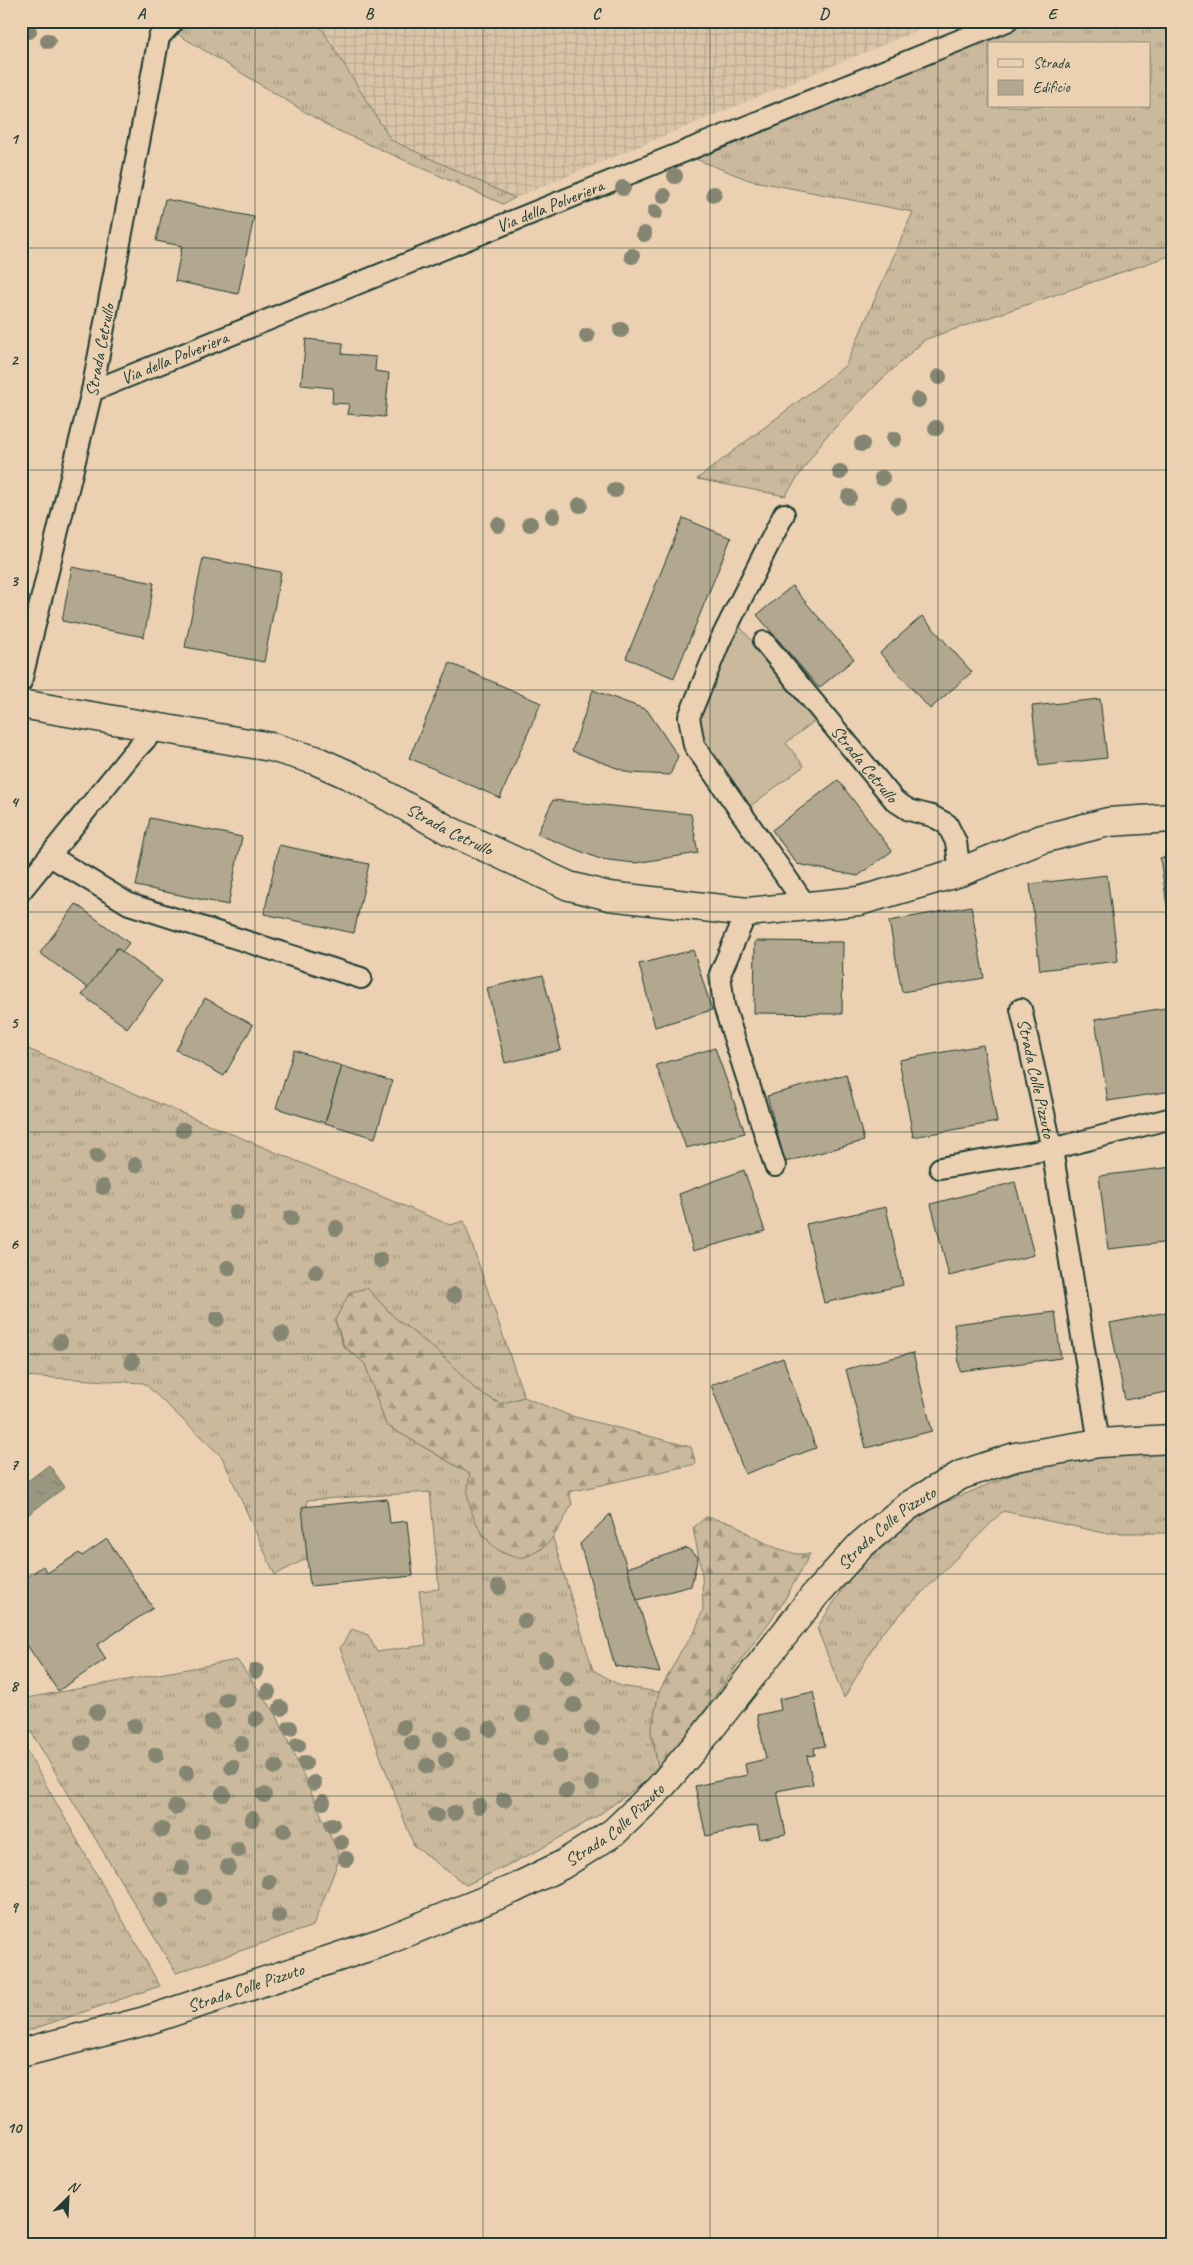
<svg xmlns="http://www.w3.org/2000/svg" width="1193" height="2265" viewBox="0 0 1193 2265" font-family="Caveat,sans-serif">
<defs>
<pattern id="industrial-grid" width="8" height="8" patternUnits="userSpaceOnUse" patternTransform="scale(1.25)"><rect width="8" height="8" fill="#dac4a8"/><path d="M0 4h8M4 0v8" fill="none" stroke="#bba991"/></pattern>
<pattern id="grass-tufts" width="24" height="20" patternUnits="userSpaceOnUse" patternTransform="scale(1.25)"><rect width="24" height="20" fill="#cab99d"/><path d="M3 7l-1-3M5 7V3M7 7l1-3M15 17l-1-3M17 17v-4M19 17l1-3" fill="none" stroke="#a39881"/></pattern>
<pattern id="forest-firs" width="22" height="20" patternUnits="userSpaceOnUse" patternTransform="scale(1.25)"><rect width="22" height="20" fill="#cab99d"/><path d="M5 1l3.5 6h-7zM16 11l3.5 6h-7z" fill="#a39881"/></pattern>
<pattern id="water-ripples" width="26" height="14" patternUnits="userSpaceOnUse" patternTransform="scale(1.25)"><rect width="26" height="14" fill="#9a9780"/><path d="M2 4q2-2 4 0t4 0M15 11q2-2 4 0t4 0" fill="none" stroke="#7d7c6a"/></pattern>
</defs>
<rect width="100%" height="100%" fill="#ebd1b2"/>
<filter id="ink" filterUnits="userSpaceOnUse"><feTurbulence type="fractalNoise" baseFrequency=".02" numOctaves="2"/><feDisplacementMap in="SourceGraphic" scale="10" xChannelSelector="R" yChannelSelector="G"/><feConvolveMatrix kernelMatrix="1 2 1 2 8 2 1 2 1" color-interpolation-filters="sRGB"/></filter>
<g filter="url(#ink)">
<path fill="url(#industrial-grid)" d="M317 21H940L515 198 391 140Z"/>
<g fill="url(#grass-tufts)" stroke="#747b68" fill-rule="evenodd">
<path d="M156 21H317L391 140 515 198 503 204 330 127Z"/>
<path d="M1024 21H1172V255L926 339 880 381 824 439 785 496 697 479 846 365 913 212 749 180 693 158ZM989 44H1149V106H989Z"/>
<path d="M21 1046 450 1225 464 1221 524 1397 500 1404 475 1389 441 1354 394 1317 367 1288 335 1320 343 1346 365 1363 386 1425 470 1474 468 1495 483 1535 502 1553 524 1557 543 1548 552 1535 593 1670 621 1686 659 1692 651 1731 659 1772 597 1816 537 1851 466 1885 414 1846 340 1648 352 1629 368 1635 377 1652 426 1645 419 1591 439 1589 430 1492 307 1500 311 1556 275 1575 222 1457 144 1383 21 1376Z"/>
<path d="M1067 1452H1172V1533H1104L1003 1511 881 1634 844 1698 817 1628 854 1572 924 1511Z"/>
<path d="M237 1660 276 1714 340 1857 313 1926 176 1973 21 1715V1699Z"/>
<path d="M21 1741 160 1986 21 2033Z"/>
</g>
<g fill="url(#forest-firs)" stroke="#747b68">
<path d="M367 1288 394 1317 441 1354 475 1389 500 1404 524 1397 568 1415 691 1447 696 1464 569 1492 572 1504C564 1519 555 1539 541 1549 537 1551 528 1557 524 1557 493 1560 472 1523 468 1497 467 1490 469 1481 470 1474L386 1425 365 1364 344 1346 335 1320 350 1292Z"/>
<path d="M706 1517 733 1523 752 1536 776 1548 797 1554H810L781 1606 659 1772 651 1731 659 1692 681 1651 695 1631 703 1609 702 1574 693 1528Z"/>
</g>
<path fill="#cab99d" stroke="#747b68" d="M737 623 817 719 786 743 804 766 745 810 697 733 701 703Z"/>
<path fill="url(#water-ripples)" stroke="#697362" d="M49 1465 65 1487 21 1520V1486Z"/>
<g fill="#b2a78f" stroke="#1f3d34">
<path d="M165 199 254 217 238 294 175 281 182 246 156 241Z"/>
<path d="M306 339 343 343 342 354 376 357 375 371 389 373 385 417 347 414 349 404 332 403 333 388 301 385Z"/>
<path d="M683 518 731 538 674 678 626 658Z"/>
<path d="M203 558 281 572 264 662 185 647Z"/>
<path d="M72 567 154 583 144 637 62 621Z"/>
<path d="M792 586 854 659 819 688 757 615Z"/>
<path d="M1172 601V649L1167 602Z"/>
<path d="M922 616 972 672 930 709 880 653Z"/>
<path d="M450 663 541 703 500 798 409 758Z"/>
<path d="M593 690 647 710 678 756 670 775 630 773 572 751Z"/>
<path d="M1100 699 1107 758 1039 766 1032 706Z"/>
<path d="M838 780 892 851 858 876 797 864 772 830Z"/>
<path d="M553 800 691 814 698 853 635 863 600 859 537 834Z"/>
<path d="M150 818 242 837 228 905 136 886Z"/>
<path d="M279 845 369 864 354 933 264 914Z"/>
<path d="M1172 856V938L1160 858Z"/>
<path d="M1107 875 1118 961 1040 970 1030 884Z"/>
<path d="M76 904 129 943 122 952 117 948 88 988 40 953Z"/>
<path d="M971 906 984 978 902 992 889 921Z"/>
<path d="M755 941 843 942 842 1014 754 1013Z"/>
<path d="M117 948 162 981 127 1028 82 995Z"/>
<path d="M693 950 712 1010 655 1027 639 964Z"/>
<path d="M543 975 561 1050 505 1063 487 988Z"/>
<path d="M205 998 253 1025 224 1076 176 1050Z"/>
<path d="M1172 1007V1091L1108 1101 1095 1019Z"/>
<path d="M983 1045 997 1122 913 1137 899 1060Z"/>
<path d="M715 1048 745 1133 686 1148 656 1065Z"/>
<path d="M294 1050 342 1066 325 1123 276 1108Z"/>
<path d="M342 1066 392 1081 375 1138 325 1123Z"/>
<path d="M846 1074 864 1141 785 1162 767 1096Z"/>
<path d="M1172 1167V1242L1108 1249 1099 1176Z"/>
<path d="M744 1170 765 1231 693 1251 679 1194Z"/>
<path d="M1015 1182 1034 1255 949 1276 931 1204Z"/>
<path d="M886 1207 903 1285 824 1303 806 1224Z"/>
<path d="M1172 1311V1391L1125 1400 1110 1323Z"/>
<path d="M1055 1312 1061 1358 960 1371 954 1324Z"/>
<path d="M913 1353 932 1431 866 1448 846 1369Z"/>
<path d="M783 1358 816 1448 745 1474 711 1385Z"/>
<path d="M387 1499 390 1523 407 1521 413 1576 310 1586 302 1507Z"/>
<path d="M610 1514 627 1568 660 1673 615 1666 580 1544Z"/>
<path d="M107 1539 153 1608 97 1645 106 1659 58 1691 21 1636V1581L43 1566 47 1573 79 1553 82 1556Z"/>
<path d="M687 1548 698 1557 691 1586 637 1600 627 1568Z"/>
<path d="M813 1692 825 1746 814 1748 815 1755 807 1756 813 1784 777 1791 786 1834 760 1839 757 1825 706 1836 695 1786 747 1775 745 1764 766 1759 757 1715 781 1710 779 1699Z"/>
</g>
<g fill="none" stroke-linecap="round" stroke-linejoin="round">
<g stroke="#1f3d34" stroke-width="24">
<g id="service">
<path id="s1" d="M92 391 1007 21"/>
<path d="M784 514 720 641 689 717 694 745 807 907"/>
<path id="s2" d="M764 642 895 801 909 810 932 816 947 824 956 842 960 872"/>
<path id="s3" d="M21 682 92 391 159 37 174 21"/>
<path d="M50 856 129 904 361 978"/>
<path d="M21 891 131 755 158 726"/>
<path d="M747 912 720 974 724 1006 775 1166"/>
<path id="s4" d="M1021 1009 1052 1149 1099 1443"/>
<path d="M940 1168 1052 1149 1172 1118"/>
</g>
</g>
<g stroke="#1f3d34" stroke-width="31">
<g id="minor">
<path id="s5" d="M21 704 271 747 315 760 351 776 450 831 569 886 609 896 747 912 859 901 960 872 1042 839 1108 822 1172 818"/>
<path id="s6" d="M21 2053 145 2021 383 1942 513 1889 562 1865 614 1832 658 1790 706 1734 815 1595 861 1545 908 1506 961 1475 1015 1457 1099 1443 1172 1439"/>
</g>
</g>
<use href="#service" stroke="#ebd1b2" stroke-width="20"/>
<use href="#minor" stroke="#ebd1b2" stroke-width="28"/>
</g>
<g fill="#848672">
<circle cx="29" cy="31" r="8"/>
<circle cx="48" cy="41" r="8"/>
<circle cx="675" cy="176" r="8"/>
<circle cx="623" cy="188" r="8"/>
<circle cx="714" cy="194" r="8"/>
<circle cx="664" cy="196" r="8"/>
<circle cx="655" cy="212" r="8"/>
<circle cx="644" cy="234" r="8"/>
<circle cx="632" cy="256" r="8"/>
<circle cx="621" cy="330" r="8"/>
<circle cx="587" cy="336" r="8"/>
<circle cx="939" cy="377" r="8"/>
<circle cx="918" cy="400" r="8"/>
<circle cx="936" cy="428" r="8"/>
<circle cx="894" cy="439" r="8"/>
<circle cx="862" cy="444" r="8"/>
<circle cx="840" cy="472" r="8"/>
<circle cx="882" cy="478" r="8"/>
<circle cx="615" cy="490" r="8"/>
<circle cx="849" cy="497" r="8"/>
<circle cx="580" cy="505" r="8"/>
<circle cx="899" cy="506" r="8"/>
<circle cx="553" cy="516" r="8"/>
<circle cx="530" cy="524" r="8"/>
<circle cx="498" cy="525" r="8"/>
<circle cx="183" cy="1130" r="8"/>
<circle cx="97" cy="1156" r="8"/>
<circle cx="135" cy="1165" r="8"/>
<circle cx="103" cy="1187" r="8"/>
<circle cx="236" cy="1212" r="8"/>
<circle cx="291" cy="1218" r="8"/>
<circle cx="336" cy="1228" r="8"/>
<circle cx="380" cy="1260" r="8"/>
<circle cx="228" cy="1268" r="8"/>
<circle cx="316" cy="1272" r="8"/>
<circle cx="454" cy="1295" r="8"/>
<circle cx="217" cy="1319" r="8"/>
<circle cx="282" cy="1334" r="8"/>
<circle cx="60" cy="1342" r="8"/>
<circle cx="132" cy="1362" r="8"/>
<circle cx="499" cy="1587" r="8"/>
<circle cx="525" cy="1621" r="8"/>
<circle cx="545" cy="1660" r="8"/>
<circle cx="256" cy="1671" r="8"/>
<circle cx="567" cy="1678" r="8"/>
<circle cx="268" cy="1692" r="8"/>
<circle cx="226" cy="1700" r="8"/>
<circle cx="574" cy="1705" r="8"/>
<circle cx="281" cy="1708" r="8"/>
<circle cx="97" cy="1712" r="8"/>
<circle cx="523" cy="1714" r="8"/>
<circle cx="256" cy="1719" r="8"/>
<circle cx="212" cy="1722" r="8"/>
<circle cx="134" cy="1726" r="8"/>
<circle cx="404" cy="1727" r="8"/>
<circle cx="290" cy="1728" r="8"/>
<circle cx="592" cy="1728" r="8"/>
<circle cx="490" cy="1729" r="8"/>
<circle cx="463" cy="1733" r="8"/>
<circle cx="542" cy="1737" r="8"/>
<circle cx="440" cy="1739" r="8"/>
<circle cx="82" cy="1743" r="8"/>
<circle cx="412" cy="1743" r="8"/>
<circle cx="241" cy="1744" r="8"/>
<circle cx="298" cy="1745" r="8"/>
<circle cx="156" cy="1755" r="8"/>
<circle cx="560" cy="1756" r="8"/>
<circle cx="446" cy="1760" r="8"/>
<circle cx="305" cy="1763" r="8"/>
<circle cx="427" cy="1766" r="8"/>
<circle cx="232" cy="1767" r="8"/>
<circle cx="275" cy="1767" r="8"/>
<circle cx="187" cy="1773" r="8"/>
<circle cx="314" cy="1783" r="8"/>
<circle cx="592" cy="1783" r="8"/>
<circle cx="566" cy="1791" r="8"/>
<circle cx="223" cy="1794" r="8"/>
<circle cx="264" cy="1795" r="8"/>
<circle cx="504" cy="1800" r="8"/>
<circle cx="323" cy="1802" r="8"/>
<circle cx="479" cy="1806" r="8"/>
<circle cx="176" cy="1807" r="8"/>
<circle cx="454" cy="1813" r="8"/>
<circle cx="436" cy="1815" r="8"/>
<circle cx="252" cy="1819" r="8"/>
<circle cx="332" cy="1825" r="8"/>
<circle cx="162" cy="1830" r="8"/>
<circle cx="284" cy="1830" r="8"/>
<circle cx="202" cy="1831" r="8"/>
<circle cx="341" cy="1842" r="8"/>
<circle cx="238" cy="1850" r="8"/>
<circle cx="346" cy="1859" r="8"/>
<circle cx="228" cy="1867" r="8"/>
<circle cx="182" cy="1868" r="8"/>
<circle cx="269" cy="1882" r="8"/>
<circle cx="203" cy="1897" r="8"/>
<circle cx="162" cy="1900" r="8"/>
<circle cx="279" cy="1916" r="8"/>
</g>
</g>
<path fill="none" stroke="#1f3d34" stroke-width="1" stroke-opacity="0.55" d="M255 21V2244M483 21V2244M710 21V2244M938 21V2244M21 248H1172M21 470H1172M21 690H1172M21 912H1172M21 1132H1172M21 1354H1172M21 1574H1172M21 1796H1172M21 2016H1172"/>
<g text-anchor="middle" stroke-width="4.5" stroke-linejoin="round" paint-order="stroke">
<g font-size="18" fill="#1f3d34" stroke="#ebd1b2">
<text dy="6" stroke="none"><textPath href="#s1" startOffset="494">Via della Polveriera</textPath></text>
<text dy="6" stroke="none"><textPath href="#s3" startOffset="341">Strada Cetrullo</textPath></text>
<text dy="6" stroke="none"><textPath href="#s1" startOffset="89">Via della Polveriera</textPath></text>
<text dy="6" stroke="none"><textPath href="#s2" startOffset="158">Strada Cetrullo</textPath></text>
<text dy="6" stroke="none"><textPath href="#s5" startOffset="451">Strada Cetrullo</textPath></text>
<text dy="6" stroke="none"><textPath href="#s4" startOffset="71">Strada Colle Pizzuto</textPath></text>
<text dy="6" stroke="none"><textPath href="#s6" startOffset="1045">Strada Colle Pizzuto</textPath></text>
<text dy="6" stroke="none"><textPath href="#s6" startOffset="640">Strada Colle Pizzuto</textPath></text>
<text dy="6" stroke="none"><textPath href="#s6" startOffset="234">Strada Colle Pizzuto</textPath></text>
</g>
</g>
<rect width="1193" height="2265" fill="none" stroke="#ebd1b2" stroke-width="55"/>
<rect x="988" y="42" width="162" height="65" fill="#ebd1b2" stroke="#999680"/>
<rect x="998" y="59" width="25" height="8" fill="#ebd1b2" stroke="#999680"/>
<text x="1033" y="68" font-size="15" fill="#1f3d34">Strada</text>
<rect x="998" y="80" width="25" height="15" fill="#b2a78f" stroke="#999680"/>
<text x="1033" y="92" font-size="15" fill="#1f3d34">Edificio</text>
<g transform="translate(68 2198) rotate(24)" stroke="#ebd1b2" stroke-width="4" paint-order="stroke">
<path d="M0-4L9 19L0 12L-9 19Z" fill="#1f3d34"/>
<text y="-8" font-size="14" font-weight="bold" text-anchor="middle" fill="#1f3d34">N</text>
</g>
<rect x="28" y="28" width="1138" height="2210" fill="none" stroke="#1f3d34" stroke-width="2"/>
<g font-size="16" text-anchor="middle" font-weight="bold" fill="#1f3d34">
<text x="141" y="19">A</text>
<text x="369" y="19">B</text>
<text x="596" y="19">C</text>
<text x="824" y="19">D</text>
<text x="1052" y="19">E</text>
<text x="14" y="144">1</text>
<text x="14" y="365">2</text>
<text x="14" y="586">3</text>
<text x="14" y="807">4</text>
<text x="14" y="1028">5</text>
<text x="14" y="1249">6</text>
<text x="14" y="1470">7</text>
<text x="14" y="1691">8</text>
<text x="14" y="1912">9</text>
<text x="14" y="2133">10</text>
</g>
</svg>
